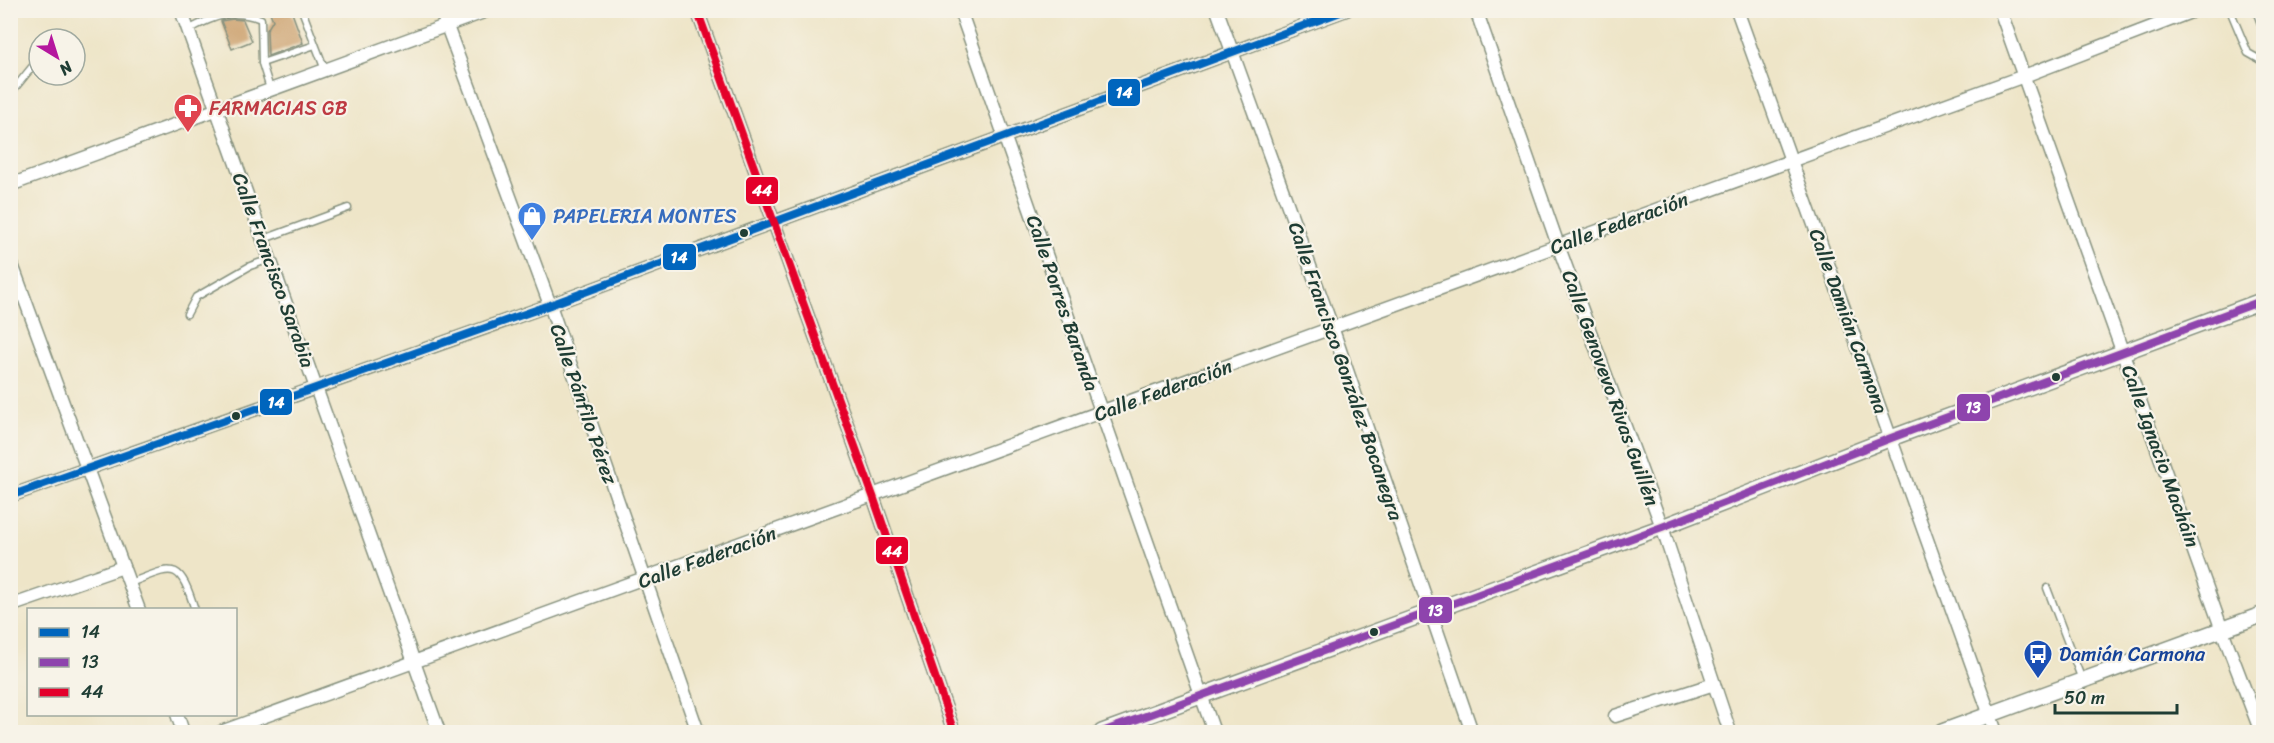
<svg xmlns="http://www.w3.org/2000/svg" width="2274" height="743" viewBox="0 0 2274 743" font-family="Sriracha,sans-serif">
<rect width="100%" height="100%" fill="#f7f3e8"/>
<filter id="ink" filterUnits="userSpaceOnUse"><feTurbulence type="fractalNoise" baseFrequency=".0167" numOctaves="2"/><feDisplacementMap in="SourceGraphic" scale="12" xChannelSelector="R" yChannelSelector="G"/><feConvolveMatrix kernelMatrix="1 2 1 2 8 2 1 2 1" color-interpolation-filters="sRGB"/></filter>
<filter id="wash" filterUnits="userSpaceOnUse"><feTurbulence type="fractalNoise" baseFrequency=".008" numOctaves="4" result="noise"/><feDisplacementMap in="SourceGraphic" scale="24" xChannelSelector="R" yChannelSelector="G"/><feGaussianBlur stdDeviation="1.35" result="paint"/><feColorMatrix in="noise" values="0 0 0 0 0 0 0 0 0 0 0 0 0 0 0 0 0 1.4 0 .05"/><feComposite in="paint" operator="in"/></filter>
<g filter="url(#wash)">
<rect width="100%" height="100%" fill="#eee5c8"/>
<g id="blocks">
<g fill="#cb9f6a">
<path d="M269 10H291L303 43 268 56 267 30 273 20Z"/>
<path d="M233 19 243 20 252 41 232 49 221 21Z"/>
</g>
</g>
</g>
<g filter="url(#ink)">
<use href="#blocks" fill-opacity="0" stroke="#86917e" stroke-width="1.5"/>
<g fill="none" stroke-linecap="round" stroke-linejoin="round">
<g stroke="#86917e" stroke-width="9">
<g id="service">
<path d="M302 10 325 70"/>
<path d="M2230 10 2248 53 2264 62"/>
<path d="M188 30C214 16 233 8 261 19L262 63 270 89"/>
<path d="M262 63 315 45"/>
<path d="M10 90 15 88 36 62"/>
<path d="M264 239 348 208"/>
<path d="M187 314 196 297 250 266 270 259"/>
<path d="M130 583C174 566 179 559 195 610"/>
<path d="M2047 588 2082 680"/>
</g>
</g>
<g stroke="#86917e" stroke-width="15">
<g id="minor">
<path d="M181 10 439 732"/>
<path d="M441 10 550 305 698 732"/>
<path d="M697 10 873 496 954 732"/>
<path d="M960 10 1214 732"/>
<path d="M1217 10 1332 327 1472 732"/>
<path d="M1476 10 1558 245 1662 527 1730 732"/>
<path d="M1737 10 1996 732"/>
<path d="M2000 10 2222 630 2261 732"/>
<path d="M2259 10 2264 23"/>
<path d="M10 185 489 10"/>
<path d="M10 259 139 610"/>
<path d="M10 496 550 305 1346 10"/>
<path d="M10 606 123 567"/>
<path d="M177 714 183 732"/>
<path d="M1615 716 1714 684"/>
<path d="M221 732 2024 76 2196 10"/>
</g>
</g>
<g stroke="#86917e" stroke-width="18">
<g id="tertiary">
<path d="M1102 732 1662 527 1891 438 2264 300"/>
<path d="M1942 732 2264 614"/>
</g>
</g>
<use href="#service" stroke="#fff" stroke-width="6"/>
<use href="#minor" stroke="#fff" stroke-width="12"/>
<use href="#tertiary" stroke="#fff" stroke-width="15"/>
<g stroke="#f7f3e8" stroke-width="12">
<path id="bus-1" d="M10 496 550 305 1346 10"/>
</g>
<g stroke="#f7f3e8" stroke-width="12">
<path id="bus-2" d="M1102 732 1662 527 1891 438 2264 300"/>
</g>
<g stroke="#f7f3e8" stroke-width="12">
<path id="bus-3" d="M697 10 873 496 954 732"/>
</g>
<use href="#bus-1" stroke="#0065bd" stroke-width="8"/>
<use href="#bus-2" stroke="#8e44ad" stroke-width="8"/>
<use href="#bus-3" stroke="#e4002b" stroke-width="8"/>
</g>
</g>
<defs>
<g id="pharmacy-pin" transform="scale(1.5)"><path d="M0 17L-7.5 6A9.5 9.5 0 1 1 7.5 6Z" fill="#e0444e" stroke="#f7f3e8"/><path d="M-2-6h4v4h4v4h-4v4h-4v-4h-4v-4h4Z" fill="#fff"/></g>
<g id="shop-pin" transform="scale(1.5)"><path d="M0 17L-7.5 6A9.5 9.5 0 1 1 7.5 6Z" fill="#3f7fe0" stroke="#f7f3e8"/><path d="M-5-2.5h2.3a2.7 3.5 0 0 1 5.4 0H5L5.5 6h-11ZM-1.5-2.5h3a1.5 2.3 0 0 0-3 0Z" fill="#fff"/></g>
<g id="bus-pin" transform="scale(1.5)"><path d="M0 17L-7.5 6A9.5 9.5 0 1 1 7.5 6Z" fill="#1a4fb4" stroke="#f7f3e8"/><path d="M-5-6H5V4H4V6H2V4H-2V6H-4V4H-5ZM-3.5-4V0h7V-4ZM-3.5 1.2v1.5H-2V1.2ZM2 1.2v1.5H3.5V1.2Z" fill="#fff"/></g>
</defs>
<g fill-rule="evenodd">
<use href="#pharmacy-pin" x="188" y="108"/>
<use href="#shop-pin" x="532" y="216"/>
<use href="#bus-pin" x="2038" y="654"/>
</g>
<g fill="#1f3d34" stroke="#f7f3e8" stroke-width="2">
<circle cx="744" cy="233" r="5"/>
<circle cx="2056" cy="377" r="5"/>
<circle cx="236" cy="416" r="5"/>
<circle cx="1374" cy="632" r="5"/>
</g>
<g text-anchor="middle" stroke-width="4.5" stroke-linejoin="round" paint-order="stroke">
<g font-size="20" fill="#be3a42" stroke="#f7f3e8" text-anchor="start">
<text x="209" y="115">FARMACIAS GB</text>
</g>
<g font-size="20" fill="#366cbe" stroke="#f7f3e8" text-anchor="start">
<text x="553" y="223">PAPELERIA MONTES</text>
</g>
<g font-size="20" fill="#1f3d34" stroke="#f7f3e8">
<text transform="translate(1619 223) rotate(-20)" y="7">Calle Federación</text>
<text transform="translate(274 270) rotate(70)" y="7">Calle Francisco Sarabia</text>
<text transform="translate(1063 303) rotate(71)" y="7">Calle Porres Baranda</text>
<text transform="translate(1849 321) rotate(70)" y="7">Calle Damián Carmona</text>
<text transform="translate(1346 371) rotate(71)" y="7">Calle Francisco González Bocanegra</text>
<text transform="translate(1611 388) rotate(70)" y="7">Calle Genovevo Rivas Guillén</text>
<text transform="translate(1163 390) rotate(-20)" y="7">Calle Federación</text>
<text transform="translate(584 404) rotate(71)" y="7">Calle Pánfilo Pérez</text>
<text transform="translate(2161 456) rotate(70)" y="7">Calle Ignacio Macháin</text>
<text transform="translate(707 557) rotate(-20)" y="7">Calle Federación</text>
</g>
<g font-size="20" fill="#164399" stroke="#f7f3e8" text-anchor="start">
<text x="2059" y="661">Damián Carmona</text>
</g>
</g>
<g stroke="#f7f3e8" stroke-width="2">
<rect x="1107" y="78" width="34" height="29" rx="6" fill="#0065bd"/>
<rect x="745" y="176" width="34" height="29" rx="6" fill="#e4002b"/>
<rect x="662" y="243" width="35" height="28" rx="6" fill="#0065bd"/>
<rect x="259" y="388" width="34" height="28" rx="6" fill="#0065bd"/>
<rect x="1956" y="393" width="35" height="29" rx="6" fill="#8e44ad"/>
<rect x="875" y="536" width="34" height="29" rx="6" fill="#e4002b"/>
<rect x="1418" y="596" width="35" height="28" rx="6" fill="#8e44ad"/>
</g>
<g font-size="16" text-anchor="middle" font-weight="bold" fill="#fff">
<text x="1124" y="98">14</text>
<text x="762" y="196">44</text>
<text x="679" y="263">14</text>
<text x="276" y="408">14</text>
<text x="1973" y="413">13</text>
<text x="892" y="557">44</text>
<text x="1435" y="616">13</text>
</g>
<rect width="2274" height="743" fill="none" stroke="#f7f3e8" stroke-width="36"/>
<rect x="27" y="608" width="210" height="108" fill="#f7f3e8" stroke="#a1aaa0" stroke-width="1.5"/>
<rect x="39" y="628" width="30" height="9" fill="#0065bd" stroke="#a1aaa0" stroke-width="1.5"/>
<text x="81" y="638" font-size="18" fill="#1f3d34">14</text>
<rect x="39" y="658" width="30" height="9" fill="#8e44ad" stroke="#a1aaa0" stroke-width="1.5"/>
<text x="81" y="668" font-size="18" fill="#1f3d34">13</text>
<rect x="39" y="688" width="30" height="9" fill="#e4002b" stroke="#a1aaa0" stroke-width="1.5"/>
<text x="81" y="698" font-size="18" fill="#1f3d34">44</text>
<g transform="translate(57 57) rotate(142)"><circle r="28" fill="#f7f3e8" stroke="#a1aaa0" stroke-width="1.5"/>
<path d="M0-4.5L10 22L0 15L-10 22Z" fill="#b5179e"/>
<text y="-9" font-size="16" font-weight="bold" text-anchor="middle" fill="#1f3d34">N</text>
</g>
<path d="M2055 704v9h122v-9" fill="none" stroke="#1f3d34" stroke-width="3"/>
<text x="2064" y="704" font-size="18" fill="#1f3d34" stroke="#f7f3e8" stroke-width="4.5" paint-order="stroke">50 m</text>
</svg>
